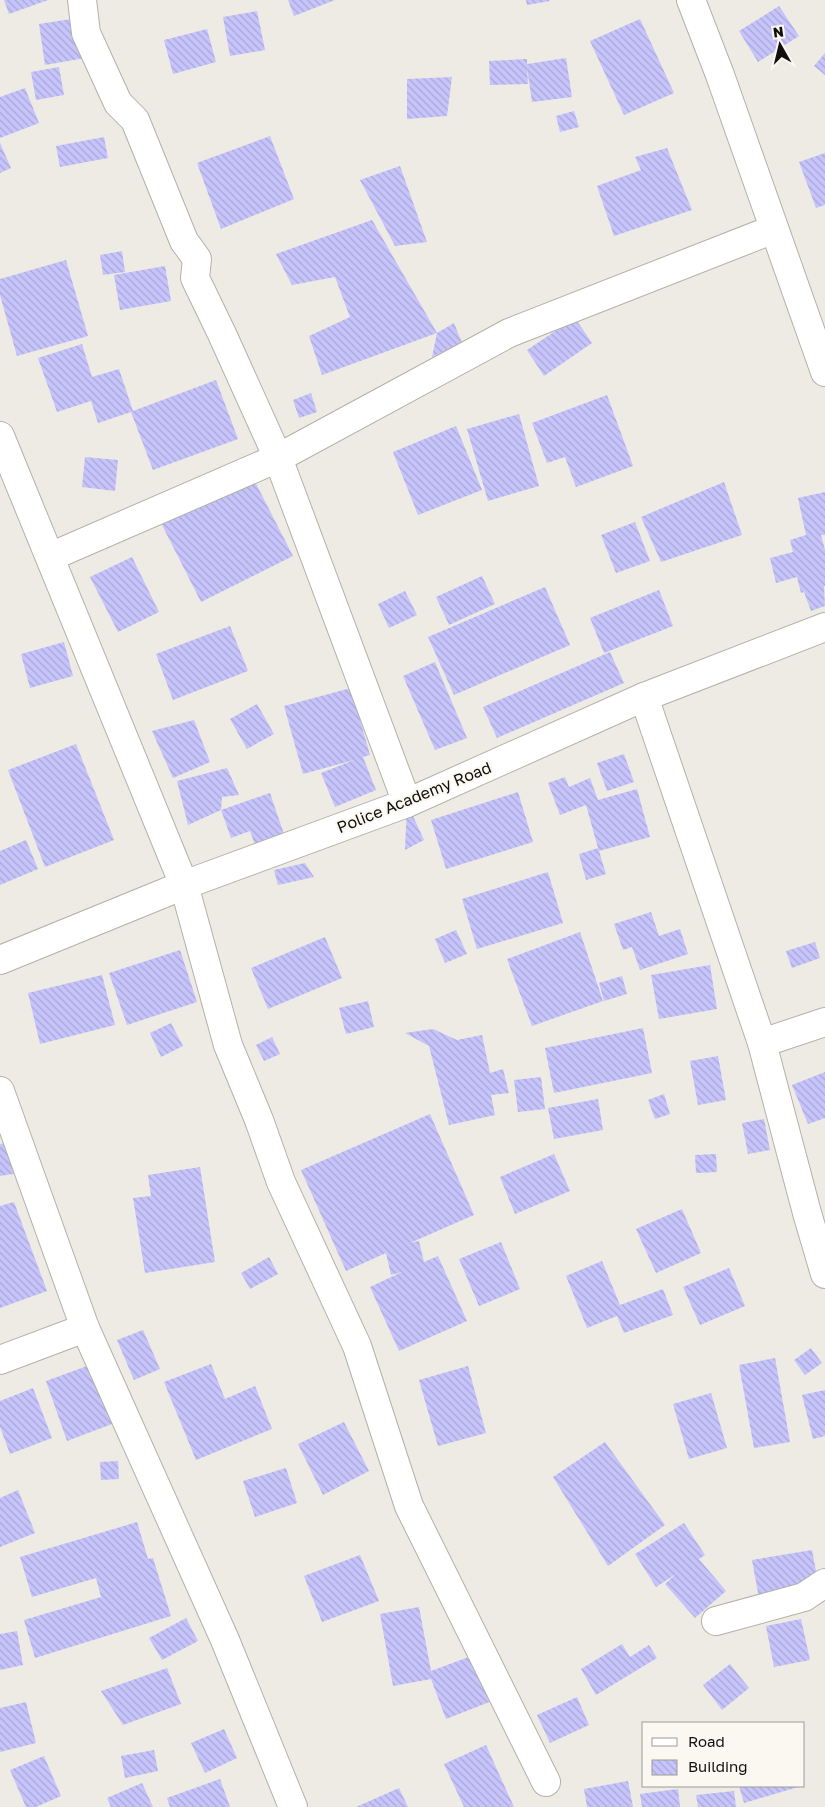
<svg xmlns="http://www.w3.org/2000/svg" width="825" height="1807" viewBox="0 0 825 1807" font-family="'Golos Text',sans-serif">
<defs>
<pattern id="building-back-hatch" width="6" height="6" patternUnits="userSpaceOnUse" patternTransform="scale(1.25)"><rect width="6" height="6" fill="#c6c4fb"/><path d="M-1 5l2 2M0 0l6 6M5-1l2 2" fill="none" stroke="#a9a7d6"/></pattern>
</defs>
<rect width="100%" height="100%" fill="#edebe3"/>
<g fill="url(#building-back-hatch)">
<path d="M4 0H48L9 14Z"/>
<path d="M288 0H335L294 16Z"/>
<path d="M526 0H549L550 1 527 5Z"/>
<path d="M779 6 799 36 758 62 739 31Z"/>
<path d="M257 11 265 50 230 56 223 17Z"/>
<path d="M78 18 85 58 45 65 39 24Z"/>
<path d="M640 19 674 93 624 115 590 41Z"/>
<path d="M207 29 216 62 173 74 164 40Z"/>
<path d="M825 53V75L814 66Z"/>
<path d="M566 58 572 97 532 102 527 68 528 84 490 85 489 61 527 59V64Z"/>
<path d="M59 67 64 95 36 100 31 72Z"/>
<path d="M452 77 447 116 407 119V79Z"/>
<path d="M25 88 39 123 0 138V97Z"/>
<path d="M574 111 579 127 560 132 556 116Z"/>
<path d="M270 136 294 199 221 229 197 163Z"/>
<path d="M104 137 108 158 60 167 56 146Z"/>
<path d="M0 143 11 168 0 173Z"/>
<path d="M667 148 692 210 614 236 597 186 641 170 635 157Z"/>
<path d="M825 153V205L816 208 799 162Z"/>
<path d="M400 166 427 242 395 246 360 180Z"/>
<path d="M372 220 437 333 322 375 309 336 350 317 335 277 292 285 276 254Z"/>
<path d="M122 251 125 272 103 275 100 255Z"/>
<path d="M66 260 88 336 17 356 0 295V279Z"/>
<path d="M165 266 171 301 120 310 114 275Z"/>
<path d="M575 318 592 343 544 376 527 350Z"/>
<path d="M454 323 462 343 432 357 437 333Z"/>
<path d="M82 344 92 377 119 369 133 411 216 380 238 439 153 470 131 412 98 423 91 401 57 412 38 358Z"/>
<path d="M311 393 317 412 299 418 293 400Z"/>
<path d="M607 395 633 466 576 487 565 457 547 463 532 423Z"/>
<path d="M519 414 539 486 488 501 467 429Z"/>
<path d="M456 426 482 490 418 515 393 452Z"/>
<path d="M85 457 118 460 115 491 82 487Z"/>
<path d="M251 474 293 556 201 602 160 521Z"/>
<path d="M724 482 742 535 661 562 641 517Z"/>
<path d="M825 492V535H821L825 550V586H824L825 606 811 611 804 592 801 593 797 577 776 583 770 558 793 552 790 540 806 535 798 498Z"/>
<path d="M635 522 650 561 616 573 601 535Z"/>
<path d="M132 557 159 612 118 632 90 577Z"/>
<path d="M482 576 495 604 449 625 436 597Z"/>
<path d="M545 587 570 645 454 695 428 637Z"/>
<path d="M659 590 673 626 604 653 590 618Z"/>
<path d="M405 591 417 615 389 628 378 604Z"/>
<path d="M230 626 248 671 173 700 156 654Z"/>
<path d="M64 642 73 676 30 688 21 654Z"/>
<path d="M610 652 624 683 497 738 483 707Z"/>
<path d="M435 662 467 738 435 750 403 676Z"/>
<path d="M351 688 370 755 363 757 376 790 335 807 321 773 354 760 303 774 284 706Z"/>
<path d="M257 704 274 734 247 749 230 719Z"/>
<path d="M194 720 210 762 173 778 152 731Z"/>
<path d="M76 744 114 840 45 867 8 770Z"/>
<path d="M624 754 634 782 607 791 597 763Z"/>
<path d="M227 768 239 795 222 797 221 810 188 825 177 781Z"/>
<path d="M565 777 569 787 590 778 598 800 637 789 650 837 599 851 606 874 586 880 579 854 598 848 586 805 560 815 548 783Z"/>
<path d="M518 792 533 842 446 869 431 820Z"/>
<path d="M270 793 286 840 257 850 250 831 231 838 221 810Z"/>
<path d="M407 803 424 840 405 850Z"/>
<path d="M26 840 38 869 0 885V851Z"/>
<path d="M305 863 314 877 278 885 274 870Z"/>
<path d="M548 872 563 923 477 949 462 899Z"/>
<path d="M651 912 659 936 680 929 688 954 640 970 632 947 623 950 614 924Z"/>
<path d="M456 930 467 954 445 963 435 939Z"/>
<path d="M580 932 603 1001 532 1026 507 959Z"/>
<path d="M325 937 342 978 268 1009 251 968Z"/>
<path d="M815 942 820 958 792 968 786 951Z"/>
<path d="M180 950 197 1002 127 1025 109 973Z"/>
<path d="M710 965 717 1009 659 1019 651 975Z"/>
<path d="M102 975 115 1025 40 1044 28 993Z"/>
<path d="M622 976 627 994 604 1001 599 983Z"/>
<path d="M368 1001 374 1027 346 1034 339 1008Z"/>
<path d="M171 1023 183 1046 161 1057 150 1033Z"/>
<path d="M643 1028 652 1073 554 1093 545 1048Z"/>
<path d="M433 1029 457 1040 482 1035 490 1073 503 1069 509 1093 491 1095 495 1115 449 1125 429 1046 405 1033Z"/>
<path d="M272 1037 280 1054 264 1061 256 1045Z"/>
<path d="M718 1056 726 1100 698 1105 690 1061Z"/>
<path d="M825 1072V1118L808 1124 792 1085Z"/>
<path d="M541 1077 545 1109 518 1112 514 1080Z"/>
<path d="M664 1094 670 1114 655 1119 648 1100Z"/>
<path d="M598 1099 603 1130 554 1139 548 1108Z"/>
<path d="M430 1114 474 1215 410 1243 419 1241 424 1262 438 1256 467 1321 399 1351 370 1287 402 1272 391 1275 386 1253 346 1271 301 1170Z"/>
<path d="M764 1119 770 1150 748 1154 742 1123Z"/>
<path d="M21 1141 26 1172 0 1176V1144Z"/>
<path d="M554 1154 570 1191 515 1214 500 1177Z"/>
<path d="M716 1154 717 1172 696 1173 695 1155Z"/>
<path d="M200 1167 215 1262 145 1273 133 1198 151 1196 148 1175Z"/>
<path d="M14 1202 47 1291 0 1308V1206Z"/>
<path d="M682 1209 701 1253 656 1273 636 1229Z"/>
<path d="M501 1242 520 1289 479 1306 459 1259Z"/>
<path d="M269 1257 278 1274 250 1289 241 1273Z"/>
<path d="M602 1261 620 1305 663 1289 673 1315 624 1333 617 1316 587 1328 566 1276Z"/>
<path d="M729 1268 745 1306 700 1325 683 1287Z"/>
<path d="M143 1330 160 1369 134 1380 117 1340Z"/>
<path d="M811 1348 822 1363 805 1375 794 1360Z"/>
<path d="M775 1358 790 1442 754 1448 739 1365Z"/>
<path d="M98 1362 120 1421 67 1441 46 1381Z"/>
<path d="M211 1364 225 1399 255 1386 272 1429 196 1460 164 1382Z"/>
<path d="M468 1366 486 1433 438 1446 419 1380Z"/>
<path d="M33 1388 52 1438 10 1454 0 1427V1401Z"/>
<path d="M825 1390V1436L813 1439 802 1395Z"/>
<path d="M711 1393 727 1448 689 1459 673 1404Z"/>
<path d="M344 1422 369 1471 323 1495 298 1444Z"/>
<path d="M605 1442 665 1525 608 1566 553 1477Z"/>
<path d="M118 1461 119 1479 101 1480 100 1462Z"/>
<path d="M286 1468 297 1503 255 1517 243 1481Z"/>
<path d="M18 1490 35 1533 0 1547V1498Z"/>
<path d="M137 1522 148 1559 153 1558 171 1616 35 1658 24 1620 101 1597 96 1578 32 1597 20 1557Z"/>
<path d="M684 1523 705 1555 699 1559 726 1591 695 1618 665 1584 676 1574 656 1587 635 1554Z"/>
<path d="M812 1550 821 1598 761 1609 752 1560Z"/>
<path d="M360 1555 379 1601 322 1622 304 1576Z"/>
<path d="M419 1607 431 1671 474 1655 492 1701 446 1719 431 1679 393 1686 380 1614Z"/>
<path d="M186 1618 198 1641 162 1660 149 1638Z"/>
<path d="M801 1619 810 1660 774 1667 766 1626Z"/>
<path d="M17 1631 23 1665 0 1670V1634Z"/>
<path d="M622 1644 630 1657 649 1645 657 1658 596 1695 581 1669Z"/>
<path d="M730 1664 749 1688 722 1710 703 1685Z"/>
<path d="M167 1668 181 1704 123 1725 101 1691Z"/>
<path d="M577 1697 589 1725 550 1743 537 1715Z"/>
<path d="M26 1702 36 1743 0 1752V1708Z"/>
<path d="M224 1729 237 1758 205 1773 191 1743Z"/>
<path d="M486 1745 514 1807H464L444 1764Z"/>
<path d="M154 1750 158 1771 125 1778 121 1756Z"/>
<path d="M44 1756 61 1796 36 1807H26L10 1770Z"/>
<path d="M220 1779 230 1807H170L167 1798Z"/>
<path d="M628 1781 633 1807H587L584 1789Z"/>
<path d="M142 1783 153 1807H111L107 1798Z"/>
<path d="M739 1786H798V1787L744 1803Z"/>
<path d="M399 1788 408 1807H356Z"/>
<path d="M678 1789 680 1807H642L640 1794Z"/>
<path d="M734 1791 736 1807H698L696 1795Z"/>
</g>
<g fill="none" stroke-linecap="round" stroke-linejoin="round">
<g stroke="#b3b1aa" stroke-width="30">
<g id="minor">
<path d="M82 0 86 33 118 103 135 120 184 241 197 259 195 278 222 334 278 458 407 803"/>
<path d="M691 0 720 75 825 372"/>
<path d="M0 436 184 885 228 1045 259 1120 281 1182 357 1346 409 1506 546 1782"/>
<path d="M50 557 278 458 509 333 774 229"/>
<path d="M644 697 762 1043 807 1213 825 1274"/>
<path d="M0 960 184 885 407 803 644 697 825 627"/>
<path d="M762 1043 825 1022"/>
<path d="M0 1091 85 1328 225 1640 293 1807"/>
<path d="M0 1360 85 1328"/>
<path d="M716 1621 804 1597 825 1583"/>
</g>
</g>
<use href="#minor" stroke="#fff" stroke-width="28"/>
</g>
<g text-anchor="middle" stroke-width="4.5" stroke-linejoin="round" paint-order="stroke">
<g font-size="16" fill="#11100e" stroke="#faf8f0">
<text transform="translate(414 797) rotate(-22)" y="6">Police Academy Road</text>
</g>
</g>
<rect x="642" y="1722" width="162" height="65" fill="#faf8f0" stroke="#9d9b96"/>
<rect x="652" y="1738" width="25" height="8" fill="#ffffff" stroke="#9d9b96"/>
<text x="688" y="1747" font-size="15" fill="#11100e">Road</text>
<rect x="652" y="1760" width="25" height="15" fill="url(#building-back-hatch)" stroke="#9d9b96"/>
<text x="688" y="1772" font-size="15" fill="#11100e">Building</text>
<g transform="translate(780 45) rotate(352)" stroke="#faf8f0" stroke-width="4" paint-order="stroke">
<path d="M0-4L9 19L0 12L-9 19Z" fill="#11100e"/>
<text y="-8" font-size="14" font-weight="bold" text-anchor="middle" fill="#11100e">N</text>
</g>
</svg>
